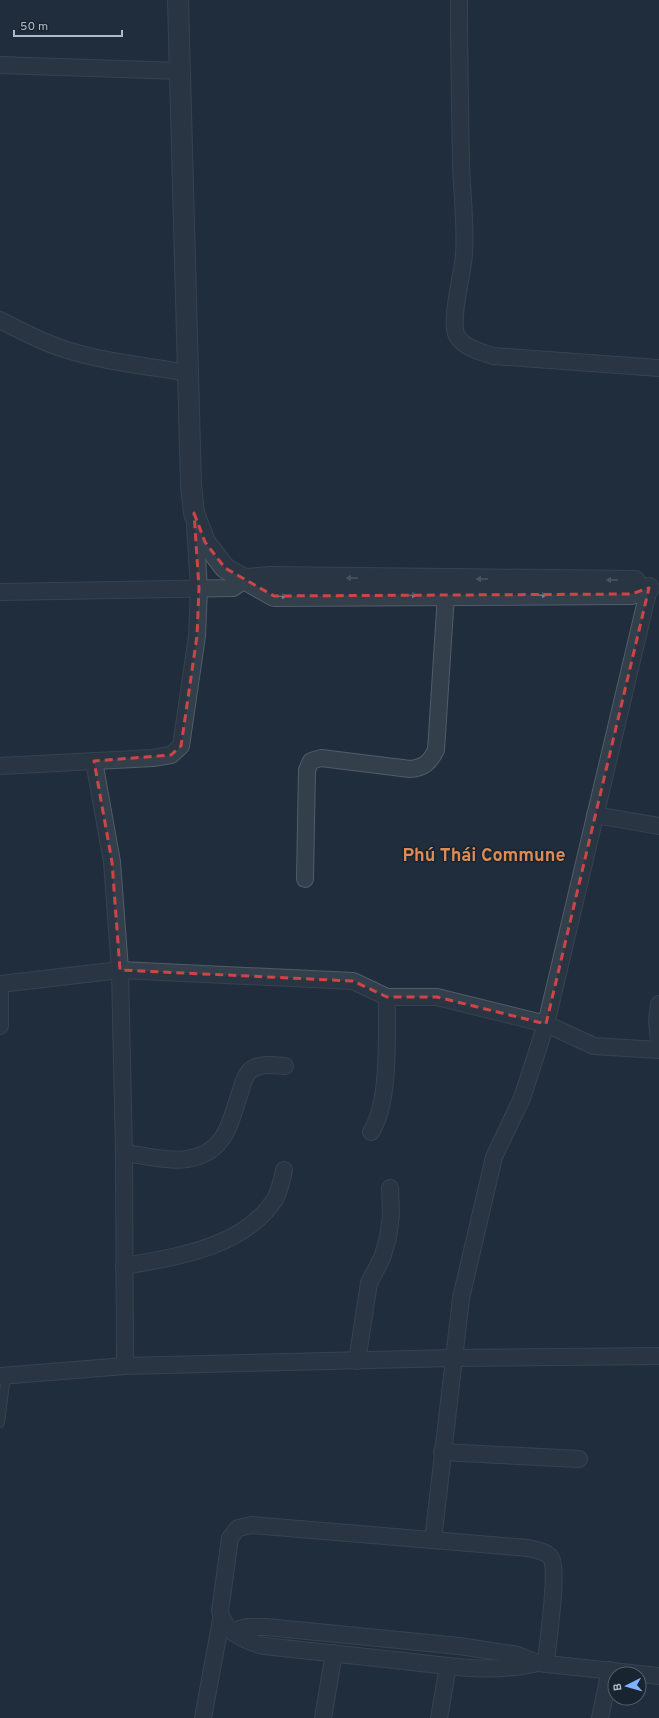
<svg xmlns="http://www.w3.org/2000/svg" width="659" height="1718" viewBox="0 0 659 1718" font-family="Overpass,sans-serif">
<rect width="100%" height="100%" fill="#202d3c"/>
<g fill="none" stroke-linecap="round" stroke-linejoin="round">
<g stroke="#525c6a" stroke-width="10">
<path id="service" d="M0 1423 6 1376"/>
</g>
<g stroke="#525c6a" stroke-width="18">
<g id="minor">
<path d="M459 0C459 55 460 109 461 164 462 194 466 225 464 255 463 274 449 320 457 336 464 348 481 352 493 356L659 368"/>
<path d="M0 65 180 71"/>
<path d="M0 320C21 331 42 342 64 349 104 362 147 366 188 373"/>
<path d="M0 592 233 588 246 579"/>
<path d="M94 761 112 862 120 970 124 1153 125 1366"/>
<path d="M0 766 153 758 171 755 181 746 197 636 199 588 195 526"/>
<path d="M595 815 659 826"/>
<path d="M305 879 307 770 311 761 321 758 410 769C424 768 430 762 436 750L446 595"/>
<path d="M0 984 120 970 353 981 387 997H437L546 1024 594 1046 659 1050"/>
<path d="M0 992V1026"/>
<path d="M659 1004 657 1021 659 1042"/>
<path d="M371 1132C391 1101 386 1034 387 997"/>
<path d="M124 1153C142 1155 170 1162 187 1159 227 1153 230 1121 241 1090 243 1082 246 1073 252 1069 262 1063 274 1065 285 1066"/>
<path d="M124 1266C175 1257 244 1248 275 1199 280 1190 282 1180 284 1170"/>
<path d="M357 1361 369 1283 382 1258 388 1238 391 1215 390 1188"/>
<path d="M0 1376 125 1366 453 1358 659 1356"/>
<path d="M442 1452 579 1459"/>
<path d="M433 1540 461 1298 494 1157 522 1098 546 1024 649 588"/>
<path d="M233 1631 247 1627H266L459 1646 518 1655 538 1663 659 1676"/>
<path d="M538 1663C493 1674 449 1666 404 1661 357 1656 310 1651 264 1646 245 1641 223 1632 220 1611L230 1538 238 1528 252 1525 528 1548C536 1550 546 1551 551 1558 559 1571 547 1645 546 1664"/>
<path d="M203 1718 221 1620"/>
<path d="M323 1718 334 1653"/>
<path d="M439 1718 448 1666"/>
<path d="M600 1718 610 1670"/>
</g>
</g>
<g stroke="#525c6a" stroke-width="22">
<g id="tertiary">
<path d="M178 0 191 485 194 513 205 542 225 568 274 596 631 594 649 588"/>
<path d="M246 579 271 577 635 581"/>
</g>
</g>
<use href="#service" stroke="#343f4c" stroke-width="8"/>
<use href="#minor" stroke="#343f4c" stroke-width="16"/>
<use href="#tertiary" stroke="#343f4c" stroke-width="20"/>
</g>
<defs><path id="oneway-solid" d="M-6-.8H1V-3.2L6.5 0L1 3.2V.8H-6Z"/></defs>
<g fill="#788290">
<use href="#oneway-solid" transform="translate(352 578) rotate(-180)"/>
<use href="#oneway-solid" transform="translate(482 579) rotate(-180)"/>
<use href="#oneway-solid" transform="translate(612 580) rotate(-180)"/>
<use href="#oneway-solid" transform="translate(411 595)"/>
<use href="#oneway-solid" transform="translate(541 595)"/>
<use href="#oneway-solid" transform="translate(281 596) rotate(1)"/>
</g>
<path d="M0 0H659V1718H0ZM194 513 205 542 225 568 274 596 631 594 649 588 546 1024 437 997H387L353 981 120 970 112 862 94 761 171 755 181 746 197 636 199 588Z" fill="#202d3c" fill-opacity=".55" fill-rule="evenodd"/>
<path fill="none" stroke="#ce4548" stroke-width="3" stroke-dasharray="8 5" stroke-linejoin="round" d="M194 513 205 542 225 568 274 596 631 594 649 588 546 1024 437 997H387L353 981 120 970 112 862 94 761 171 755 181 746 197 636 199 588Z"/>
<g text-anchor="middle" stroke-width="3" stroke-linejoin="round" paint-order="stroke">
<g font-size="18" font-weight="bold" fill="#de8b54" stroke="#192431">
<text x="484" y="861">Phú Thái Commune</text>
</g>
</g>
<g transform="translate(627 1686) rotate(264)"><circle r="19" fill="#192431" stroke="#55606d"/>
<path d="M0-3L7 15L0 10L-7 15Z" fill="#7db3ff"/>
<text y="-6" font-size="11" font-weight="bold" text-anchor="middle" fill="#afb9c8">B</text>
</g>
<path d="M14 30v6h108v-6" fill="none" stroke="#afb9c8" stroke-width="2"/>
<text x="20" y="30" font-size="12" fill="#afb9c8" stroke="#192431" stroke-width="3" paint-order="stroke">50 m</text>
</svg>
